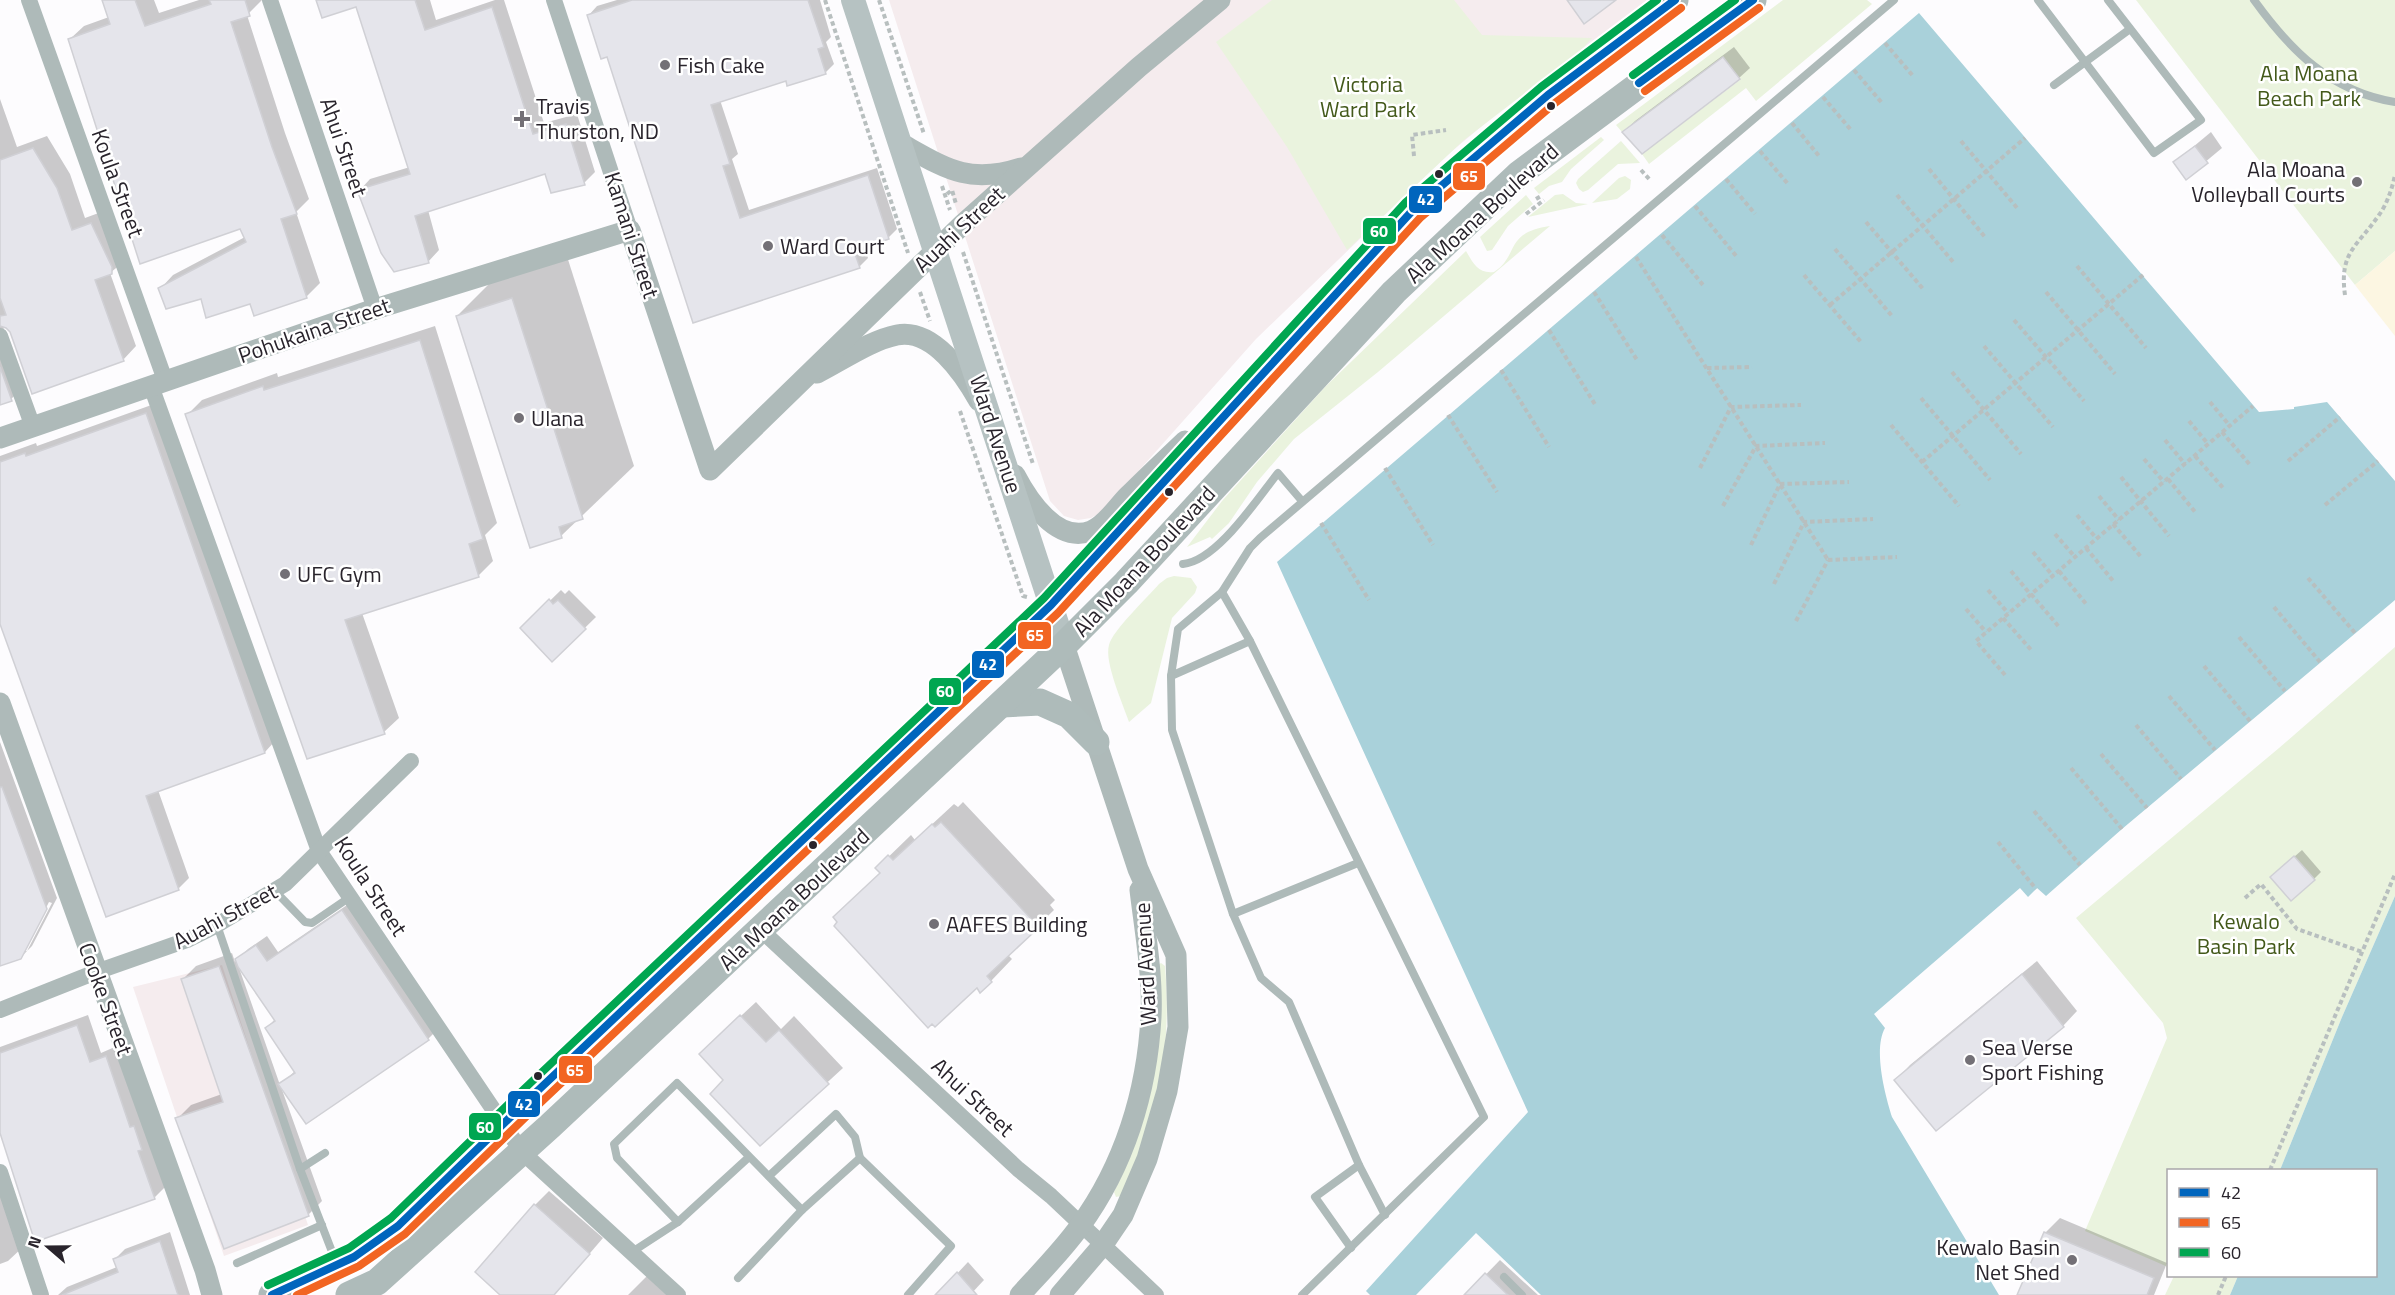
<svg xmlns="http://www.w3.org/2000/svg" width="2395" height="1295" viewBox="0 0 2395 1295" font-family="'Titillium Web',sans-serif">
<rect width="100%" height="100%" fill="#fdfcfe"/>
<g fill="#f5ecee">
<path d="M889 0H1647L1495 115 1445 157 1256 339 1103 511 1091 518 1078 520 1064 516 1050 501Z"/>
<path d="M222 965 308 1225 224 1256 133 987Z"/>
</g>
<g fill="#eaf3de">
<path d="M1272 0H1454L1482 35 1592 38 1582 49 1464 140 1347 250 1287 147 1216 42Z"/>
<path d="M1783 0H1867L1872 4 1756 101 1746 88 1649 164 1642 154 1740 80 1723 57 1622 132 1616 125Z"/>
<path d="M2136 0H2395V251L2355 285Z"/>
<path d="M1601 137 1604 140 1571 169 1562 182 1549 186 1539 194 1534 188Z"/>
<path d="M1621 141 1640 163 1618 164 1588 190 1583 192 1579 189 1576 183 1578 179Z"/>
<path d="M1625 176 1631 180 1630 189 1617 199 1592 203 1619 178Z"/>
<path d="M1563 194 1576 203 1588 204 1528 217 1555 195Z"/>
<path d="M1526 195 1533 204 1508 226 1492 250 1487 251 1480 237Z"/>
<path d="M1550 226 1378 372 1294 439 1257 482 1229 523 1212 539 1210 537 1187 547 1222 501 1325 387 1466 251C1473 263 1478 274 1494 272 1520 255 1503 233 1550 226Z"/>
<path d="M1174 576 1191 578 1197 587 1195 593 1172 618 1151 703 1129 722C1123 704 1104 662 1109 645 1112 631 1148 597 1159 584L1167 578Z"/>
<path d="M2395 647V896L2342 1017 2280 1170H2168V1267L2085 1231 2167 1038 2163 1023 2076 918 2279 748Z"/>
<path d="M1161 963 1165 966C1170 1022 1165 1082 1147 1136 1139 1156 1130 1176 1121 1196L1116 1197 1114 1192 1127 1164 1158 965Z"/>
<path d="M2174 1276H2238L2230 1295H2165Z"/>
</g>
<path fill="#fcf6e2" d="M2395 251V336L2355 285Z"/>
<g fill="#a9d1da">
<path d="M1919 13 2259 412 2294 409V407L2327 402 2395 481V600L2122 829 2046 896 2037 888 2028 897 2020 888 1874 1014 1885 1028C1873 1049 1885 1095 1892 1117L1999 1295H1541L1476 1233 1416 1295H1370L1366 1291 1528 1112 1277 562Z"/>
<path d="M2395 896V1295H2230L2238 1276H2376V1170H2280L2342 1017Z"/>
</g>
<g fill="#0003" fill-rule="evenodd">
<path d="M104 0H154L159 13 199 0H262L247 15 285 133 309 199 296 212 320 283 306 297 251 302 202 297 160 289 173 275 245 237 241 227 70 39 84 26 109 17Z"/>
<path d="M318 0H430L436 20 495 0H504L544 123 577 114 595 172 584 183 546 172 428 210 439 250 428 262 359 191 370 179 410 167 357 5Z"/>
<path d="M617 0H820L831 37 826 42 834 64 825 73 787 79 720 100 738 154 732 159 749 210 877 168 897 229 888 238 864 246 868 258 859 267 694 321 608 55 589 15 597 6Z"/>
<path d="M1734 47 1750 68 1739 78 1624 132 1635 121Z"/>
<path d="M0 99 17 147 47 136 70 174 85 218 104 211 127 259 110 273 136 346 123 360 11 331 2 324 25 386 11 399 0 403Z"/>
<path d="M2211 132 2222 148 2186 178 2175 162Z"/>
<path d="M564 247 634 466 561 536 457 316 509 264Z"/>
<path d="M435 326 497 523 485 535 493 561 479 575 362 613 399 718 384 732 187 415 202 400 277 373 278 377Z"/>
<path d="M157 403 275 741 265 752 158 790 189 878 178 889 0 619V456L36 443 37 446Z"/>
<path d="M561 590 565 594 569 590 596 617 552 660 522 628Z"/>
<path d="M0 742 57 898 32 946 27 951 52 903 49 902 24 951H27L20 958 0 965Z"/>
<path d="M963 802 1055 900 1050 905 1054 910 1008 955 1012 959 991 981 877 868 911 835 915 840 954 804 958 807Z"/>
<path d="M2302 850 2321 872 2314 879 2279 870Z"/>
<path d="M353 901 439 1028 428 1039 281 1087 322 1201 308 1215 177 1119 191 1105 222 1094 183 979 196 966 232 953 235 962 248 949 267 936 278 952ZM237 962 275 1019 267 1028 295 1071 280 1085Z"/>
<path d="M2037 961 2077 1011 2063 1026 1936 1129 1896 1080 1910 1065Z"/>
<path d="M756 1002 781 1029 794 1016 843 1068 760 1144 725 1080 715 1040Z"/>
<path d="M88 1015 101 1053 117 1046 165 1187 155 1197 36 1240 0 1129V1047Z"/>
<path d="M0 1182 23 1247 8 1261 0 1264Z"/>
<path d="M549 1191 603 1238 554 1295H503L535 1205Z"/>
<path d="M2060 1218 2167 1263 2154 1295H2019L2045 1233Z"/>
<path d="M170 1232 190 1295H58L67 1287 117 1267 114 1260 125 1249Z"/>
<path d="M1500 1260 1538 1295H1466Z"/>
<path d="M968 1262 984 1280 970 1295H937Z"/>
<path d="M647 1276 667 1295H628Z"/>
</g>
<g fill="#e5e5eb" stroke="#d0d0d5" stroke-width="1.5">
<path d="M102 0H135L145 26 211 4 209 0H245L250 16 231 22 272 147 297 214 281 219 307 298 254 316 250 304 206 318 201 299 166 309 158 288 246 242 240 229 140 264 68 39 110 24Z"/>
<path d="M316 0H415L425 30 492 7 533 134 566 124 585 185 551 193 545 174 415 216 429 263 394 272 381 253 357 190 410 174 356 7 322 18Z"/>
<path d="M632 0H808L824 47 818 49 826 74 787 86 786 81 711 105 730 164 723 166 740 218 868 175 889 239 854 251 860 268 693 323 607 57 601 59 587 15Z"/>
<path d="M1567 0H1616L1584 24Z"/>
<path d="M1723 57 1740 79 1642 154 1622 132Z"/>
<path d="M2195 146 2208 163 2186 180 2173 162Z"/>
<path d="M33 148 57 188 72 230 91 223 112 267V274L95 280 124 361 32 394 10 332 6 328 0 326V316L6 315 0 298V160Z"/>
<path d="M512 298 583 519 559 527 562 538 530 548 456 316Z"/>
<path d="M420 340 483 539 469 544 479 577 345 620 385 734 307 759 185 414 263 386 264 390Z"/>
<path d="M0 367 12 401 0 405Z"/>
<path d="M146 413 265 753 146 796 179 890 106 917 0 624V462L25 453 26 456Z"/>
<path d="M549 599 553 604 558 600 586 629 552 662 520 628Z"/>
<path d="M0 787H2L47 909 21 959 0 966Z"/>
<path d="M941 822 1035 923 1029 927 1034 932 987 976 992 982 980 993 977 988 935 1027 932 1024 928 1028 834 926 837 922 833 917 880 873 875 868 888 855 893 860 932 824 935 827Z"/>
<path d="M2294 856 2315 880 2291 901 2270 877Z"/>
<path d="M342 910 429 1040 306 1124 278 1084 295 1073 265 1028 275 1021 238 967 235 959 256 945 267 961Z"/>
<path d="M219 966 309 1216 224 1249 175 1118 223 1102 181 979Z"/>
<path d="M2022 974 2064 1027 1936 1131 1894 1080Z"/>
<path d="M740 1015 766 1042 779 1030 829 1084 760 1146 710 1094 723 1080 699 1054Z"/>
<path d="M77 1025 90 1062 106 1056 130 1127 134 1126 142 1150 138 1151 155 1199 35 1242 0 1133V1053Z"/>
<path d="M534 1204 590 1254 554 1295H500L475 1272Z"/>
<path d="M2044 1232 2154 1278 2147 1295H2017Z"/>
<path d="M160 1241 178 1295H62L118 1272 113 1259Z"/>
<path d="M957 1272 977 1295H935Z"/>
<path d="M1485 1273 1508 1295H1464Z"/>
</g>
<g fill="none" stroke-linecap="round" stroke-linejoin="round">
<g stroke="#b8bfbf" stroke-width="4" stroke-dasharray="4.5 3" stroke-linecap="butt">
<path d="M825 0 908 253"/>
<path d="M879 0 924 134"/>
<path d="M1885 43 1913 76"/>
<path d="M1854 70 1882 103"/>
<path d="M1823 97 1851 130"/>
<path d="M1792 123 1819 156"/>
<path d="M1961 141 2018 209"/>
<path d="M1760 151 1788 184"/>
<path d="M1414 156 1412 135 1446 130"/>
<path d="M1929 169 1985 237"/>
<path d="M1641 170 1651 181"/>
<path d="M1726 179 1755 214"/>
<path d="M942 186 950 210"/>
<path d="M947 194 952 190 956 204"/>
<path d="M1897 195 1954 263"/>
<path d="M1536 199 1541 196"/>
<path d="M1695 206 1737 257"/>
<path d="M1526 214 1544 200"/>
<path d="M1866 222 1924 290"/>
<path d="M1662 235 1703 285"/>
<path d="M1835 249 1892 316"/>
<path d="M963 252 1033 464"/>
<path d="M1636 257 1828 560"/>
<path d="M2077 266 2146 348"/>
<path d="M1804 275 1861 342"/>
<path d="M920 292 930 321"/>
<path d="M1594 292 1637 360"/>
<path d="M2046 292 2115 374"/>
<path d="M2345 295C2339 252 2357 247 2379 215 2387 204 2392 189 2395 175"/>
<path d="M1830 305 2025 138"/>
<path d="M2014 320 2084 401"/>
<path d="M1549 330 1596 406"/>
<path d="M1984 346 2053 427"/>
<path d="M1707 368 1752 367"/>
<path d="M1501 370 1549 447"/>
<path d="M1952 372 2021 454"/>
<path d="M1921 398 1990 480"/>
<path d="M2210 402 2230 426"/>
<path d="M960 411 1023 596 1027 597"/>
<path d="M1448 415 1497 492"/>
<path d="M2189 421 2208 444"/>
<path d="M1891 425 1959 506"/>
<path d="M2222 432 2251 466"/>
<path d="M2165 440 2185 464"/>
<path d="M2195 456 2224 489"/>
<path d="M2144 459 2164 482"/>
<path d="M2288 461 2340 417"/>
<path d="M1922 462 2143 275"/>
<path d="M1385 468 1433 545"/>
<path d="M1700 468 1731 407 1801 405"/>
<path d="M2121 477 2169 536"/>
<path d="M2168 479 2196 513"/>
<path d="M2099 496 2119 520"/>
<path d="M2325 505 2378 461"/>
<path d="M1723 506 1756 446 1825 443"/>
<path d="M2077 515 2096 538"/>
<path d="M1321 523 1369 600"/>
<path d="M2113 524 2142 558"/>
<path d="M2055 534 2075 557"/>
<path d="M1751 545 1780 484 1849 482"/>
<path d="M2086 548 2114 582"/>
<path d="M2033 552 2053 576"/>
<path d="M1828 560 1897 557"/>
<path d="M2011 571 2031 595"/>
<path d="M2059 571 2087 605"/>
<path d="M2308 578 2355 633"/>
<path d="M1774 584 1804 522 1873 519"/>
<path d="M1988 590 2008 613"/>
<path d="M2031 594 2060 628"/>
<path d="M2274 607 2320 662"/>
<path d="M1966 609 1986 632"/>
<path d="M2003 618 2032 651"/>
<path d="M1796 621 1828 560"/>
<path d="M2239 637 2285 691"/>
<path d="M2204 666 2250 721"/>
<path d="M2005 675 1976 641 2253 406"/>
<path d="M2169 696 2215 750"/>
<path d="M2136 725 2181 779"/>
<path d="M2101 754 2147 808"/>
<path d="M2071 768 2122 829"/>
<path d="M2034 811 2080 865"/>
<path d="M1998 842 2036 889"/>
<path d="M2245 898 2261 884 2297 929 2362 952"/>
<path d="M2270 1170 2395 874"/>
<path d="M2218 1295 2226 1276"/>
</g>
<g stroke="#aebab9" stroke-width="8">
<path d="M2038 0 2154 153 2201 120 2108 0"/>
<path d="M2254 0C2290 50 2331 92 2395 102"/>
<path d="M2054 85 2130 29"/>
<path d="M1183 564C1217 561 1257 499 1278 473L1302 501"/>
<path d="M1222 592 1250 641 1484 1117 1302 1295"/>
<path d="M1250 641 1171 676 1178 629 1222 592 1250 548 1260 538 1894 0"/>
<path d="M1171 676 1172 730 1233 914 1358 863"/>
<path d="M274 890 305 922 312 923 350 897"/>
<path d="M1233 914 1261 978 1289 1002 1359 1165 1385 1215"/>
<path d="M217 925 300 1169"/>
<path d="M325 1153 300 1169 336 1262"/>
<path d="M749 1157 678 1222 617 1158 614 1144 677 1083C719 1125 760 1168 802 1210L860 1158 951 1246 908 1295"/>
<path d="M769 1176 836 1114 855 1137 860 1158"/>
<path d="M1351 1248 1315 1197 1359 1165"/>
<path d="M632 1252 678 1222"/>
<path d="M237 1263 322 1225"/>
<path d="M1504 1277 1522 1295"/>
<path d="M738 1278 802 1210"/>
</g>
<g stroke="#aebab9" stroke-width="16">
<path d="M29 0 165 380"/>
<path d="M270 0 375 309"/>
<path d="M554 0 630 230"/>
<path d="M0 336 33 427"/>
<path d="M151 386 319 851 522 1152 678 1295"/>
<path d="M761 930 1018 1169 1051 1196 1156 1295"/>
<path d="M0 1010 96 972 187 940 217 925 285 884 411 761"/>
<path d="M0 1172 41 1295"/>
</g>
<g stroke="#aebab9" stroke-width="21">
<path d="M900 143C945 168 968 185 1021 168"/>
<path d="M817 373C841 361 871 340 897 335 933 328 964 374 979 401"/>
<path d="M0 438 375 309 630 230 710 470 963 224 1139 67 1220 0"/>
<path d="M1015 475C1028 500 1057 544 1091 531 1106 525 1117 507 1128 496 1147 477 1166 459 1185 441"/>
<path d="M0 703 205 1270 212 1295"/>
<path d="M1020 1295C1040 1273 1062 1251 1080 1226 1124 1166 1147 1092 1151 1017 1153 976 1145 932 1140 890"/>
<path d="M1060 1295 1102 1246 1123 1215 1147 1159 1167 1091 1178 1027 1176 955 1138 869 1064 645"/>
</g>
<path stroke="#b6c2c2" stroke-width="24" d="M853 0 1064 645"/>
<g stroke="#aebbba" stroke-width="27">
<path d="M1002 704 1040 702 1069 715 1096 742"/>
<path d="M272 1295 354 1257 398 1226 530 1098 1051 605 1413 210 1548 95 1675 0"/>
<path d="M349 1295 377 1282 550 1126 1064 645 1126 583 1394 292 1519 174 1753 0"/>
</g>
<g stroke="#fff" stroke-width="12">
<g id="bus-1">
<path d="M1639 83 1753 0"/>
<path d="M272 1295 354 1257 398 1226 530 1098 1051 605 1413 210 1548 95 1675 0"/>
</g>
</g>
<g stroke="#fff" stroke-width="12">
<g id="bus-2">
<path d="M1645 91 1759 8"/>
<path d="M297 1295 359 1266 405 1234 537 1106 1058 613 1420 218 1555 103 1681 8"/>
</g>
</g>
<g stroke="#fff" stroke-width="12">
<g id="bus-3">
<path d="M1633 75 1735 0"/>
<path d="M268 1285 349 1248 391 1218 523 1090 1044 598 1406 202 1541 87 1657 0"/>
</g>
</g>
<use href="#bus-1" stroke="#0065bd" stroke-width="8"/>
<use href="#bus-2" stroke="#f26522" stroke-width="8"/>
<use href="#bus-3" stroke="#00a651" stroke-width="8"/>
</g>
<g fill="#737076" stroke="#fff" stroke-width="2">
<circle cx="665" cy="65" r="6"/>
<path d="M519 110h6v6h6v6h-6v6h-6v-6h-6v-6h6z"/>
<circle cx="2357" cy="182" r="6"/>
<circle cx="768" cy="246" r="6"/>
<circle cx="519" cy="418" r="6"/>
<circle cx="285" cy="574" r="6"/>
<circle cx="934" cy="924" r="6"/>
<circle cx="1970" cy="1060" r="6"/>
<circle cx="2072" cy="1260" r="6"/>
</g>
<g fill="#29242c" stroke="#fff" stroke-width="2">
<circle cx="1551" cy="106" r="5"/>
<circle cx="1439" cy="174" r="5"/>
<circle cx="1169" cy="492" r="5"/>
<circle cx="813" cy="845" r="5"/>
<circle cx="538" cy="1076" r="5"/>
</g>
<g text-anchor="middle" stroke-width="5" stroke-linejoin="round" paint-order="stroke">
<g font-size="22" fill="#29242c" stroke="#fff" text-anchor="start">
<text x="677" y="73">Fish Cake</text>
<text x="536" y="114">Travis<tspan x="536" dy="25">Thurston, ND</tspan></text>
<text x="2345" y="177" text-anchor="end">Ala Moana<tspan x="2345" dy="25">Volleyball Courts</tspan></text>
<text x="780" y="254">Ward Court</text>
<text x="531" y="426">Ulana</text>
<text x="297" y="582">UFC Gym</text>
<text x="946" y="932">AAFES Building</text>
<text x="1982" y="1055">Sea Verse<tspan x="1982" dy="25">Sport Fishing</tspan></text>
<text x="2060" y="1255" text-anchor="end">Kewalo Basin<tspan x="2060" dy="25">Net Shed</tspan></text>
</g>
<g font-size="22" fill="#43591a" stroke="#fff">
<text x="2309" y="81">Ala Moana<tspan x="2309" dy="25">Beach Park</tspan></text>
<text x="1368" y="92">Victoria<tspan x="1368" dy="25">Ward Park</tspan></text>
<text x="2246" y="929">Kewalo<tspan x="2246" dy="25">Basin Park</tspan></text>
</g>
<g font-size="22" fill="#29242c" stroke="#fff">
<text transform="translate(344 147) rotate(71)" y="8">Ahui Street</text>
<text transform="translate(118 183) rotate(70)" y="8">Koula Street</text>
<text transform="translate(1482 213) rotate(-42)" y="8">Ala Moana Boulevard</text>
<text transform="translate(959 229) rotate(-43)" y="8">Auahi Street</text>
<text transform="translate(632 235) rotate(72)" y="8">Kamani Street</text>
<text transform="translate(314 330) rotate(-19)" y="8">Pohukaina Street</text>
<text transform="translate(996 434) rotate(72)" y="8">Ward Avenue</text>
<text transform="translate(1144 561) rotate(-47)" y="8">Ala Moana Boulevard</text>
<text transform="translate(371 886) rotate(57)" y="8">Koula Street</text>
<text transform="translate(794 899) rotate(-43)" y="8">Ala Moana Boulevard</text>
<text transform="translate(225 916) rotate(-28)" y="8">Auahi Street</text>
<text transform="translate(1145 964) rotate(-93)" y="8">Ward Avenue</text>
<text transform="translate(106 999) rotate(70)" y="8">Cooke Street</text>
<text transform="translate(973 1097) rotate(43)" y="8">Ahui Street</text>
</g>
</g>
<g stroke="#fff" stroke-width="2">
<rect x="1452" y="162" width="34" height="29" rx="6" fill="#f26522"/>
<rect x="1408" y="185" width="35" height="29" rx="6" fill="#0065bd"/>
<rect x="1362" y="217" width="35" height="28" rx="6" fill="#00a651"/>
<rect x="1017" y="621" width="35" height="29" rx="6" fill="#f26522"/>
<rect x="971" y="650" width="34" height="29" rx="6" fill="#0065bd"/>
<rect x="928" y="677" width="34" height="29" rx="6" fill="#00a651"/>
<rect x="558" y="1055" width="35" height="29" rx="6" fill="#f26522"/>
<rect x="507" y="1090" width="34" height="28" rx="6" fill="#0065bd"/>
<rect x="468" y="1112" width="34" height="29" rx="6" fill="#00a651"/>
</g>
<g font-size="16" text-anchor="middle" font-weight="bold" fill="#fff">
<text x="1469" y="182">65</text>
<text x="1426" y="205">42</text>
<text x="1379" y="237">60</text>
<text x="1035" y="641">65</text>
<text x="988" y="670">42</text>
<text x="945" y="697">60</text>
<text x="575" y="1076">65</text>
<text x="524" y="1110">42</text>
<text x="485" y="1133">60</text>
</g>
<rect x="2167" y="1169" width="210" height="108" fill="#ffffff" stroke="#a9a7ab" stroke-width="1.5"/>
<rect x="2179" y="1188" width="30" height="9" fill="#0065bd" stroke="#a9a7ab" stroke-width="1.5"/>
<text x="2221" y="1199" font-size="18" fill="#29242c">42</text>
<rect x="2179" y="1218" width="30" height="9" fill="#f26522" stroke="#a9a7ab" stroke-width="1.5"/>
<text x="2221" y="1229" font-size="18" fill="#29242c">65</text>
<rect x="2179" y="1248" width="30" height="9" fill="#00a651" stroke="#a9a7ab" stroke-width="1.5"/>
<text x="2221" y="1259" font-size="18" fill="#29242c">60</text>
<g transform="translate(48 1247) rotate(290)" stroke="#ffffff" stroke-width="4.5" paint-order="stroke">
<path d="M0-4.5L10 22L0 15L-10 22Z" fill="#29242c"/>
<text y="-9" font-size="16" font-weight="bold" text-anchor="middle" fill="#29242c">N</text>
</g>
</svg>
